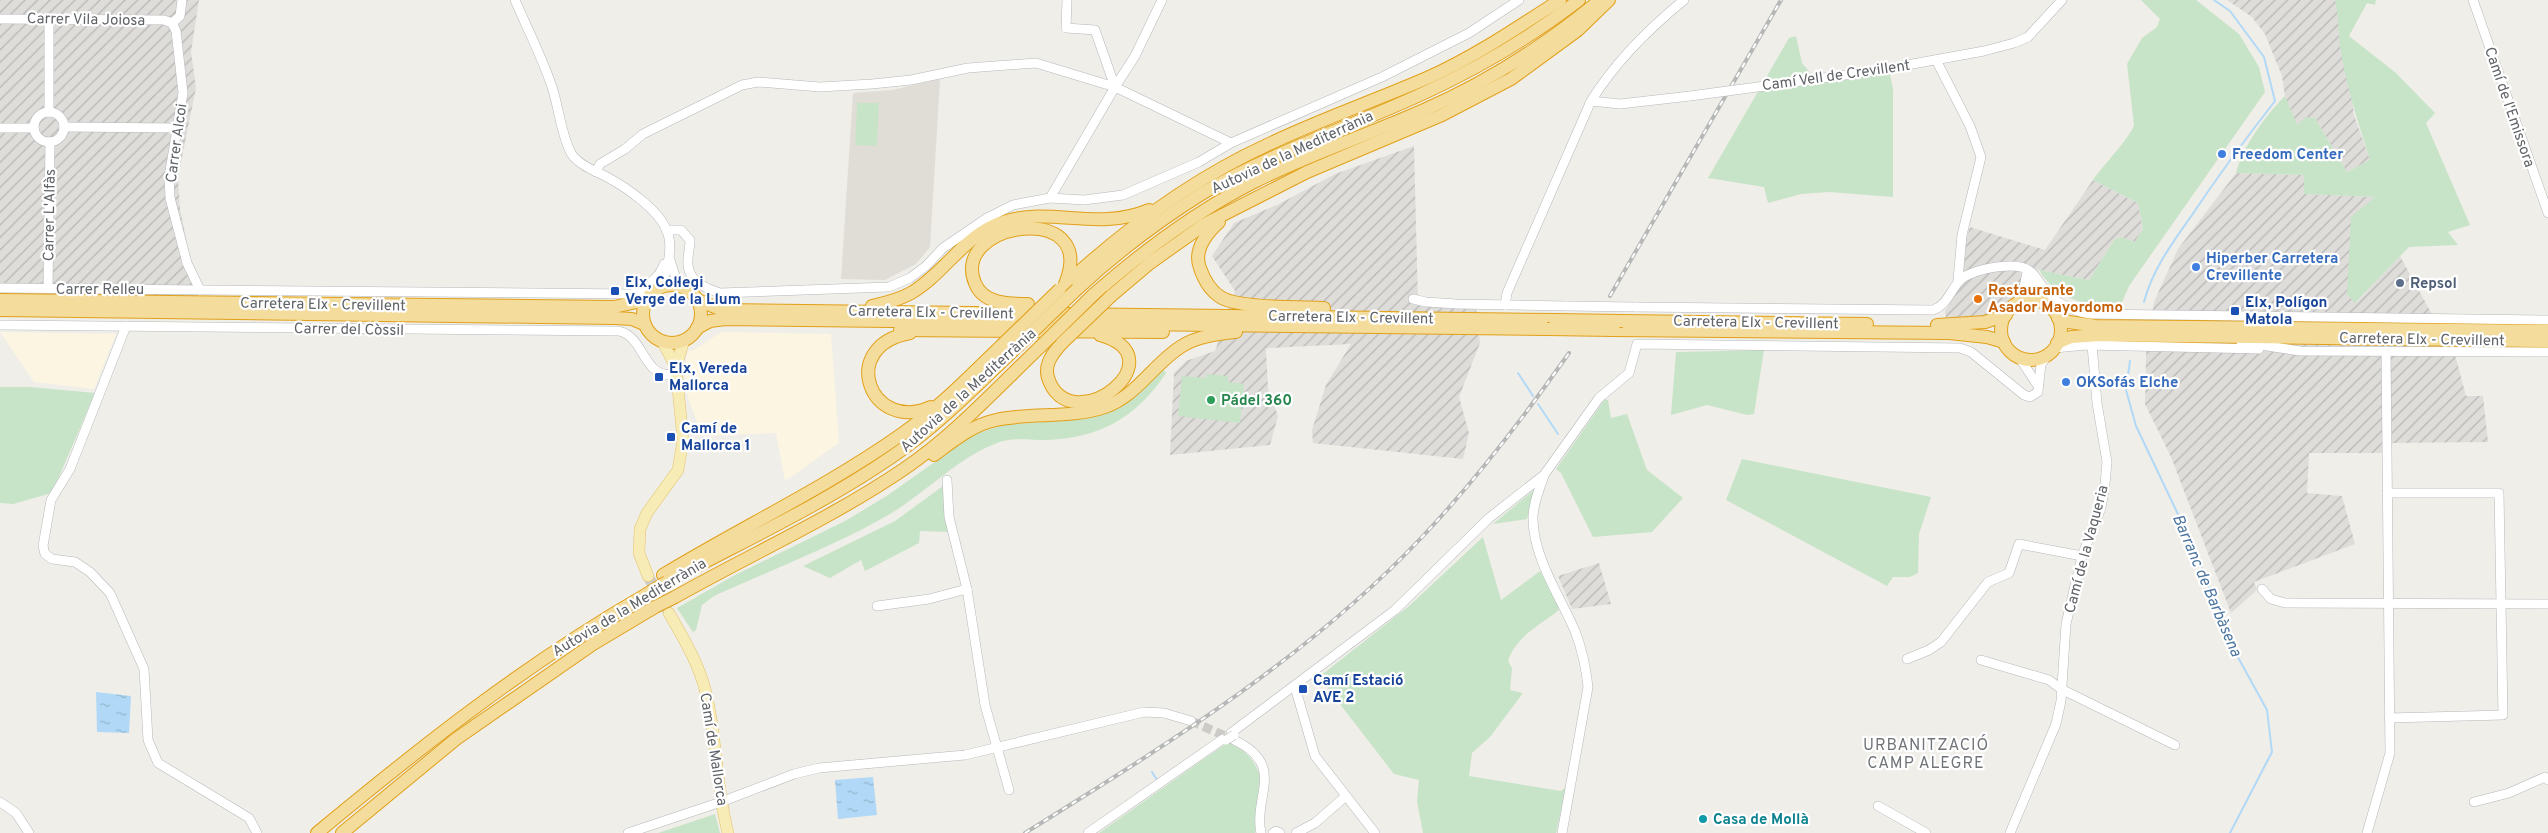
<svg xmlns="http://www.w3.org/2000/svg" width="2548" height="833" viewBox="0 0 2548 833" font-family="Overpass,sans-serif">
<defs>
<pattern id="industrial-furrows" width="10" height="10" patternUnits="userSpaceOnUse" patternTransform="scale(1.25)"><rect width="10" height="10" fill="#dfddda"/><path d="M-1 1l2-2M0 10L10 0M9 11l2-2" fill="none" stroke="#b8b7b5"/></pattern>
<pattern id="water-ripples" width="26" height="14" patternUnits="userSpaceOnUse" patternTransform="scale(1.25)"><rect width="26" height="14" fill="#b1d9f7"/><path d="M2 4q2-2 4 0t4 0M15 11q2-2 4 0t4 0" fill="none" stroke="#93b4cc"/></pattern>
</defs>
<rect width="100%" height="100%" fill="#f0eee8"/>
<g fill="#fbf5e2">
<path d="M0 332 116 334 94 389 34 382Z"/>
<path d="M721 332 831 334 839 443 785 481 776 433 702 436 686 392 684 368 688 351 694 350Z"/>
</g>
<g fill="url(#industrial-furrows)">
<path d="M0 0H199L191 52 196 88 178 177 180 209 198 296 0 293Z"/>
<path d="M2227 0H2336L2342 19 2354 115 2370 160 2347 172 2315 118 2297 126 2285 96 2282 76 2265 34 2252 17Z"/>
<path d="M1414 146 1418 304 1476 309 1480 343 1459 397 1469 433 1463 459 1313 443 1312 430 1326 385 1351 344 1268 348 1266 350 1268 389 1278 416 1270 445 1170 455 1174 373 1186 361 1215 351 1235 291 1212 256 1234 223 1279 204 1335 174Z"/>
<path d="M2236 173 2304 175V194L2376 197 2356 303 2400 256 2456 358 2466 396H2483L2488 442 2393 443 2383 453H2309L2307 493 2342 496 2355 544 2254 582 2257 590 2231 613 2171 457 2145 404 2146 355 2154 302 2178 249Z"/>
<path d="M2093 180 2138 203 2143 229 2135 242 2121 237 2114 240 2089 280 2034 269 2024 263 2018 264 2024 286 2016 297 1996 315 1946 319 1945 311 1964 280 1961 257 1970 227 2045 250Z"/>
<path d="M1599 563 1611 604 1572 609 1558 576Z"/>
</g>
<path fill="#e0ddd7" d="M940 79 930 247 916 264 885 280 841 279 853 93 892 90Z"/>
<g fill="#c8e4c8">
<path d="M2141 0H2196L2239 34 2259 67 2265 92 2129 286 2121 305C2087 307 2058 301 2039 270L2089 280 2114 240 2121 237 2135 242 2143 229 2138 203 2093 180C2103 165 2130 138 2134 125L2127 64 2142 38 2157 27 2160 19Z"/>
<path d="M2335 0H2376L2375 5 2367 3 2349 36 2396 73 2435 113 2426 123 2470 225 2448 232 2458 245 2409 247 2355 303 2347 294 2351 217 2375 197 2304 194V175L2236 173C2243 146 2265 116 2285 96L2297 125 2306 117 2315 118 2347 172 2370 160C2358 122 2346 86 2340 46 2338 30 2339 17 2335 0Z"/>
<path d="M1796 36 1802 63 1812 75 1888 64 1893 89V197L1829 192 1801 194 1768 203 1764 187 1708 178 1789 38Z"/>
<path d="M857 103H879L877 146 855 145Z"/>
<path d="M1764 350 1754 414 1747 415 1707 405 1671 415 1676 352Z"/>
<path d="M1164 370 1166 373C1136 418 1100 438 1046 440 1030 440 1012 437 997 443 959 457 925 493 890 514 837 545 771 570 714 596L702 605 696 630 693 632 677 608 735 575 847 520 888 495 973 435 1002 425 1070 420 1092 416 1127 402Z"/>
<path d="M1207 374 1228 376V382L1244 384 1240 423 1178 416 1182 376 1206 378Z"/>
<path d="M0 387H31L95 393 52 493 13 504 0 503Z"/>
<path d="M1605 399 1608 400 1611 418 1627 414 1647 470 1683 498 1652 532 1593 537 1561 473 1556 469Z"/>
<path d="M1742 459 1931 497 1919 534 1918 573 1910 577H1893L1887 586 1726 500Z"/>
<path d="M943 486 950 532 920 531 919 543 865 571 861 560 830 578 803 566 895 521Z"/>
<path d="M1535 489 1527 519 1493 524Z"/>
<path d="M1483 537 1501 600 1540 571 1559 606 1558 611C1539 625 1516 637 1508 661L1512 668 1510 690 1523 693 1490 737 1472 753 1469 776 1561 791 1566 787 1556 833H1423L1417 801 1419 780 1394 774 1319 677 1409 606Z"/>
<path d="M1228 742C1248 752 1257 762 1262 783L1255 833H1099Z"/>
<path d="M715 814 720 833H658Z"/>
</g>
<g fill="url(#water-ripples)">
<path d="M96 692 131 696 129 733 97 732Z"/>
<path d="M873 777 877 815 838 819 835 780Z"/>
</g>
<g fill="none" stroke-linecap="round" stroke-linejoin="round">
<g stroke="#b1d9f7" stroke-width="2">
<path d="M2144 302C2152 270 2173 242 2192 215 2218 176 2246 138 2275 101L2264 57 2230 11 2214 0"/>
<path d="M2130 361 2126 390 2136 426 2195 550 2229 641 2267 710 2272 752 2230 833"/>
<path d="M1518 373 1533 396"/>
<path d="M1538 404 1558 434"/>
<path d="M1152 772 1157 780"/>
</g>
<path stroke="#cccbc8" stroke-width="9" stroke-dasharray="9 4.5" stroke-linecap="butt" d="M1191 721 1232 739"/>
<path stroke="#cccbc8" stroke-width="11" stroke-dasharray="11 5.5" stroke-linecap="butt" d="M648 576 667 610"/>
<g stroke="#b5b8bb" stroke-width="10">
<g id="minor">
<path d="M515 0C527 28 541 55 551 84 559 106 560 132 571 153 577 164 595 171 605 176 626 187 665 213 669 238 672 254 666 272 661 287"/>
<path d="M1067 0 1066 28 1095 30 1115 87"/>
<path d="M1162 0 1135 56 1115 87 1231 143 1382 77 1469 33 1519 0"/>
<path d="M2473 0 2548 213"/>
<path d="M0 19 164 20 172 23"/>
<path d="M172 23 176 31 183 93 169 177 170 198 187 263 200 290"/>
<path d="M172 23 180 16 182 0"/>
<path d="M1936 60 1970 126 1981 157 1962 235 1958 280"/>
<path d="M1765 86 1874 71 1984 51 2014 43 2028 37 2062 0"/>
<path d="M1591 101 1620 104 1690 96"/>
<path d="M49 112V19"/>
<circle cx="49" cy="127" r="15"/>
<path d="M64 127 177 128"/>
<path d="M0 128H34"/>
<path d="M596 172 600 164 625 149 643 134 742 85 758 82 820 87 872 84 911 80 968 68 1036 63 1115 87"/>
<path d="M1050 198 1084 200 1123 195 1199 162 1231 143"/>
<path d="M666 230H681L690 240C690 249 687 257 688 265 689 282 708 289 720 293L889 287 910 278 926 266 943 248 987 218 1013 205 1050 198 1115 87"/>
<path d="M670 260 678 285"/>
<path d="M2028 272 2036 292 2044 303"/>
<path d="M0 288 632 294 658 288"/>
<path d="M48 288 50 142"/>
<path d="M639 290C650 283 660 277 664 264"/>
<path d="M1413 299 1426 302 1457 304 1567 306"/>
<path d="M2016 304 2023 293 2027 272"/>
<path d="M1505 305 1507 293 1591 101C1616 61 1647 30 1684 0"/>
<path d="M1636 307 1933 310C1952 303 1951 281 1970 274 1984 268 2017 261 2030 271 2035 274 2038 281 2042 286 2055 303 2070 311 2090 314L2548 320"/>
<path d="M0 325 619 331C647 338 641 381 678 374"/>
<path d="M126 326 70 469 51 500 43 546 45 554 52 559 75 562 90 572 110 593 144 669 148 740 158 763 249 818 257 833"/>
<path d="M2241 342 2300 351 2548 352"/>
<path d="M2054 348 2087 345 2259 349"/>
<path d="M2019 357 2038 386"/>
<path d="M1544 476C1539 489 1534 502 1533 516 1532 556 1560 596 1575 631 1582 649 1586 668 1588 687L1562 833"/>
<path d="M947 480 949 517 967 589 985 705 1009 790"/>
<path d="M2387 493H2499L2503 715 2389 718"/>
<path d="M2262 589 2271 599 2285 603 2548 604"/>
<path d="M877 606 929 599 967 589"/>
<path d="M1907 659 1929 650 1941 642 1988 582 2009 573 2019 544 2082 556"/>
<path d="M1981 660 2049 680 2061 689 2175 745"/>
<path d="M1295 687 1315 756 1375 833"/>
<path d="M1231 733 1395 610 1489 518 1544 475 1599 398 1629 373 1637 344 1960 348 1971 352 2024 395 2030 397 2038 392 2041 364 2048 355"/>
<path d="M1234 740C1287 765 1253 796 1261 833"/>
<path d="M0 802 16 813 29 833"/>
<path d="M2474 802 2509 793 2545 777 2548 780"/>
<path d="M1878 806 1926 833"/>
<path d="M628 833 721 802 794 774 819 768 965 755 1144 712 1164 713 1191 721"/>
<path d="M1088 833 1223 739"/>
<path d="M1273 833 1276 831 1280 833"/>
<path d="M1296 833 1315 823 1346 796"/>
<path d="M2010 833 2056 724 2061 701 2066 624 2082 556 2101 508 2105 484 2107 462 2097 403 2092 345"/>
<path d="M2367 833 2390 753 2386 351"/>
</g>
</g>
<g stroke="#e4c26d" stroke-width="12">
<g id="major">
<path d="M676 367 684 340"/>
<path d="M648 576 639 553 640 529 647 513 678 470 683 440 676 367 662 341"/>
<path d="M669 613C684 639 699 664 706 693 717 739 716 787 728 833"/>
</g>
</g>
<g stroke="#e1a018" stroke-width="14">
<g id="highway">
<path d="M1219 222C1207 233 1193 250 1200 268 1204 280 1210 291 1222 298 1240 308 1301 307 1324 308"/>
<path d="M1069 281C1128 227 1193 179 1267 145 1319 120 1374 101 1427 78 1474 57 1517 28 1560 0"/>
<circle cx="672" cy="314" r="29"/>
<path d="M1077 289C1116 253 1158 221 1203 193 1272 152 1351 127 1424 93 1478 68 1531 37 1579 0"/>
<path d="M1093 295C1143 251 1195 212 1254 182 1309 154 1368 135 1424 110 1488 82 1547 44 1600 0"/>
<path d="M1111 296 1150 263 1205 224 1307 172 1442 115 1511 79 1578 30 1609 0"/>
<path d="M0 300 614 307 646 300"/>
<path d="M698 300 722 310 1555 320"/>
<circle cx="2031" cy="330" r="30"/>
<path d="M1028 304C1008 304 983 304 975 283 949 222 1100 199 1065 284"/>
<path d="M872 306C885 303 899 300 911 293 945 273 965 234 1003 222 1052 206 1096 232 1149 210"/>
<path d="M0 310 615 318 632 319 644 324"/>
<path d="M2058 318 2069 322 2096 326 2548 331"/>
<path d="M1623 321 1867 324"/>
<path d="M1937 325 1985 322 2006 315"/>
<path d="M697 328 710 321 725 319 1547 329"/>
<path d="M900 330 1163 332"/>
<path d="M1614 330 1949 333 1987 337 2004 342"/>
<path d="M910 333C837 346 870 434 931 407"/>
<path d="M1062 343C1051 355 1042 367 1050 383 1076 439 1179 357 1100 335"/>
<path d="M2057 343 2071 337 2100 335 2548 341"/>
<path d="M934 455C953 441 972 425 996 420 1032 412 1070 419 1105 407 1137 396 1154 363 1182 346 1198 336 1218 334 1236 332"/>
<path d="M663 575C742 527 827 487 902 434 939 408 970 376 1002 345"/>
<path d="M667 582C743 541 822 505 893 456 939 425 978 384 1018 346"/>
<path d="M675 597C751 554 832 518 904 469 954 435 996 389 1040 347"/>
<path d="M317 833C423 745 527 663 647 594"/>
<path d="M342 833 456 739 593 644 655 607"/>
</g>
</g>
<use href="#minor" stroke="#fff" stroke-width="9"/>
<use href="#major" stroke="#f7ecb6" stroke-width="11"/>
<use href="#highway" stroke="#f3dc9c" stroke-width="12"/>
<g stroke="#b6b7b7" stroke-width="4">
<g id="rail">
<path d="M1610 296 1781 0"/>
<path d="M1025 833C1166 745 1308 658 1423 536 1477 479 1524 417 1569 353"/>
</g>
</g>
<use href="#rail" stroke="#fff" stroke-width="2" stroke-dasharray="5.5" stroke-linecap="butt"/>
<g stroke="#b5b8bb" stroke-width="10" stroke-linecap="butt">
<g id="minor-bridge">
<path d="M1690 96 1765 86"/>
<path d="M1567 306 1636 307"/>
<path d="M1226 740 1234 735"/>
</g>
</g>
<g stroke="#e1a018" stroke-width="14" stroke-linecap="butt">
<g id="highway-bridge">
<path d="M1555 320 1623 321"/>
<path d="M1547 329 1614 330"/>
<path d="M1062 343 1111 296"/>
<path d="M1002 345 1060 289"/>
<path d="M1018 346 1077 289"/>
<path d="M1040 347 1093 295"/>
<path d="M647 594 667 582"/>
<path d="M655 607 675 597"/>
</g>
</g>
<use href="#minor-bridge" stroke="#fff" stroke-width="9"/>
<use href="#highway-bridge" stroke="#f3dc9c" stroke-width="12"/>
</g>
<g fill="#3f7fe0" stroke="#fff" stroke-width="2">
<circle cx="2222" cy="154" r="5"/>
<circle cx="2196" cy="267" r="5"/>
<circle cx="2066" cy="382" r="5"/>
</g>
<circle fill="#5c6f8a" stroke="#fff" stroke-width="2" cx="2400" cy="283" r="5"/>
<g fill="#1a4fb4" stroke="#fff" stroke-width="2">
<rect x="610" y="286" width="10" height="10" rx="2.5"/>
<rect x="2230" y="306" width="10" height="10" rx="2.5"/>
<rect x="654" y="372" width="10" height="10" rx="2.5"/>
<rect x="666" y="432" width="10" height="10" rx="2.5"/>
<rect x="1298" y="684" width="10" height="10" rx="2.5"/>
</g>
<circle fill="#e8710a" stroke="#fff" stroke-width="2" cx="1978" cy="299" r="5"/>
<circle fill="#2e9e5b" stroke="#fff" stroke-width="2" cx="1211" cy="400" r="5"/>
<circle fill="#0f9aa8" stroke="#fff" stroke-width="2" cx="1703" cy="819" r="5"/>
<g text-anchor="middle" stroke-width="4.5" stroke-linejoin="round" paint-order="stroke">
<g font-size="15" fill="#606367" stroke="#fff">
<text transform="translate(86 19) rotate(1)" y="5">Carrer Vila Joiosa</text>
<text transform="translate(1836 75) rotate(-8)" y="5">Camí Vell de Crevillent</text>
<text transform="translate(2510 107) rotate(71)" y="5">Camí de l'Emissora</text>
<text transform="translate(176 143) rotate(-82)" y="5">Carrer Alcoi</text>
<text transform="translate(1292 152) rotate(-25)" y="5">Autovia de la Mediterrània</text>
<text transform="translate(49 215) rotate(-89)" y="5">Carrer L'Alfàs</text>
<text x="100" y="294">Carrer Relleu</text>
<text transform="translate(323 304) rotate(1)" y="5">Carretera Elx - Crevillent</text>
<text transform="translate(931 312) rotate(1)" y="5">Carretera Elx - Crevillent</text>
<text transform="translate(1351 317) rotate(1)" y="5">Carretera Elx - Crevillent</text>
<text transform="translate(1756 322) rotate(1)" y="5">Carretera Elx - Crevillent</text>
<text transform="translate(349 329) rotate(1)" y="5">Carrer del Còssil</text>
<text transform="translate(2422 339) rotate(1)" y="5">Carretera Elx - Crevillent</text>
<text transform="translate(968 390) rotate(-42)" y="5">Autovia de la Mediterrània</text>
<text transform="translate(2086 549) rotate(-75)" y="5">Camí de la Vaqueria</text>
<text transform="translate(629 607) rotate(-31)" y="5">Autovia de la Mediterrània</text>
<text transform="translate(714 749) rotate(81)" y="5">Camí de Mallorca</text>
</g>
<g font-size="15" font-weight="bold" fill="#366cbe" stroke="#fff" text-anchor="start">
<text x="2232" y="159">Freedom Center</text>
<text x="2206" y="263">Hiperber Carretera<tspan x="2206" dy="17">Crevillente</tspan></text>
<text x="2076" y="387">OKSofás Elche</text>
</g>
<g font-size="15" font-weight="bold" fill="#164399" stroke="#fff" text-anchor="start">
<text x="625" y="287">Elx, Col·legi<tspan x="625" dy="17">Verge de la Llum</tspan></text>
<text x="2245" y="307">Elx, Polígon<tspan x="2245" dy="17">Matola</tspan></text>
<text x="669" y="373">Elx, Vereda<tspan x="669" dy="17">Mallorca</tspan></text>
<text x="681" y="433">Camí de<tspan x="681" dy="17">Mallorca 1</tspan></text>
<text x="1313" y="685">Camí Estació<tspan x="1313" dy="17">AVE 2</tspan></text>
</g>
<g font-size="15" font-weight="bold" fill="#4e5e75" stroke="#fff" text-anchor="start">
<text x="2410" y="288">Repsol</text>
</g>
<g font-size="15" font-weight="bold" fill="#c56008" stroke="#fff" text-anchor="start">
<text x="1988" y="295">Restaurante<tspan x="1988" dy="17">Asador Mayordomo</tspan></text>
</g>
<g font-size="15" font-weight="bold" fill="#27864d" stroke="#fff" text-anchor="start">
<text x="1221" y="405">Pádel 360</text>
</g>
<g font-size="15" font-weight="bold" fill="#0d838f" stroke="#fff" text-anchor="start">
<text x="1713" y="824">Casa de Mollà</text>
</g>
<g font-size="16" font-style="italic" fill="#4b75a0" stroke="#fff">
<text transform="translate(2208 585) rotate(67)" y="6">Barranc de Barbàsena</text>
</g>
<g font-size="16" letter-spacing="1" fill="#717579" stroke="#fff">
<text x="1926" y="750">URBANITZACIÓ<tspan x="1926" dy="18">CAMP ALEGRE</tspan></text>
</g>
</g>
</svg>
